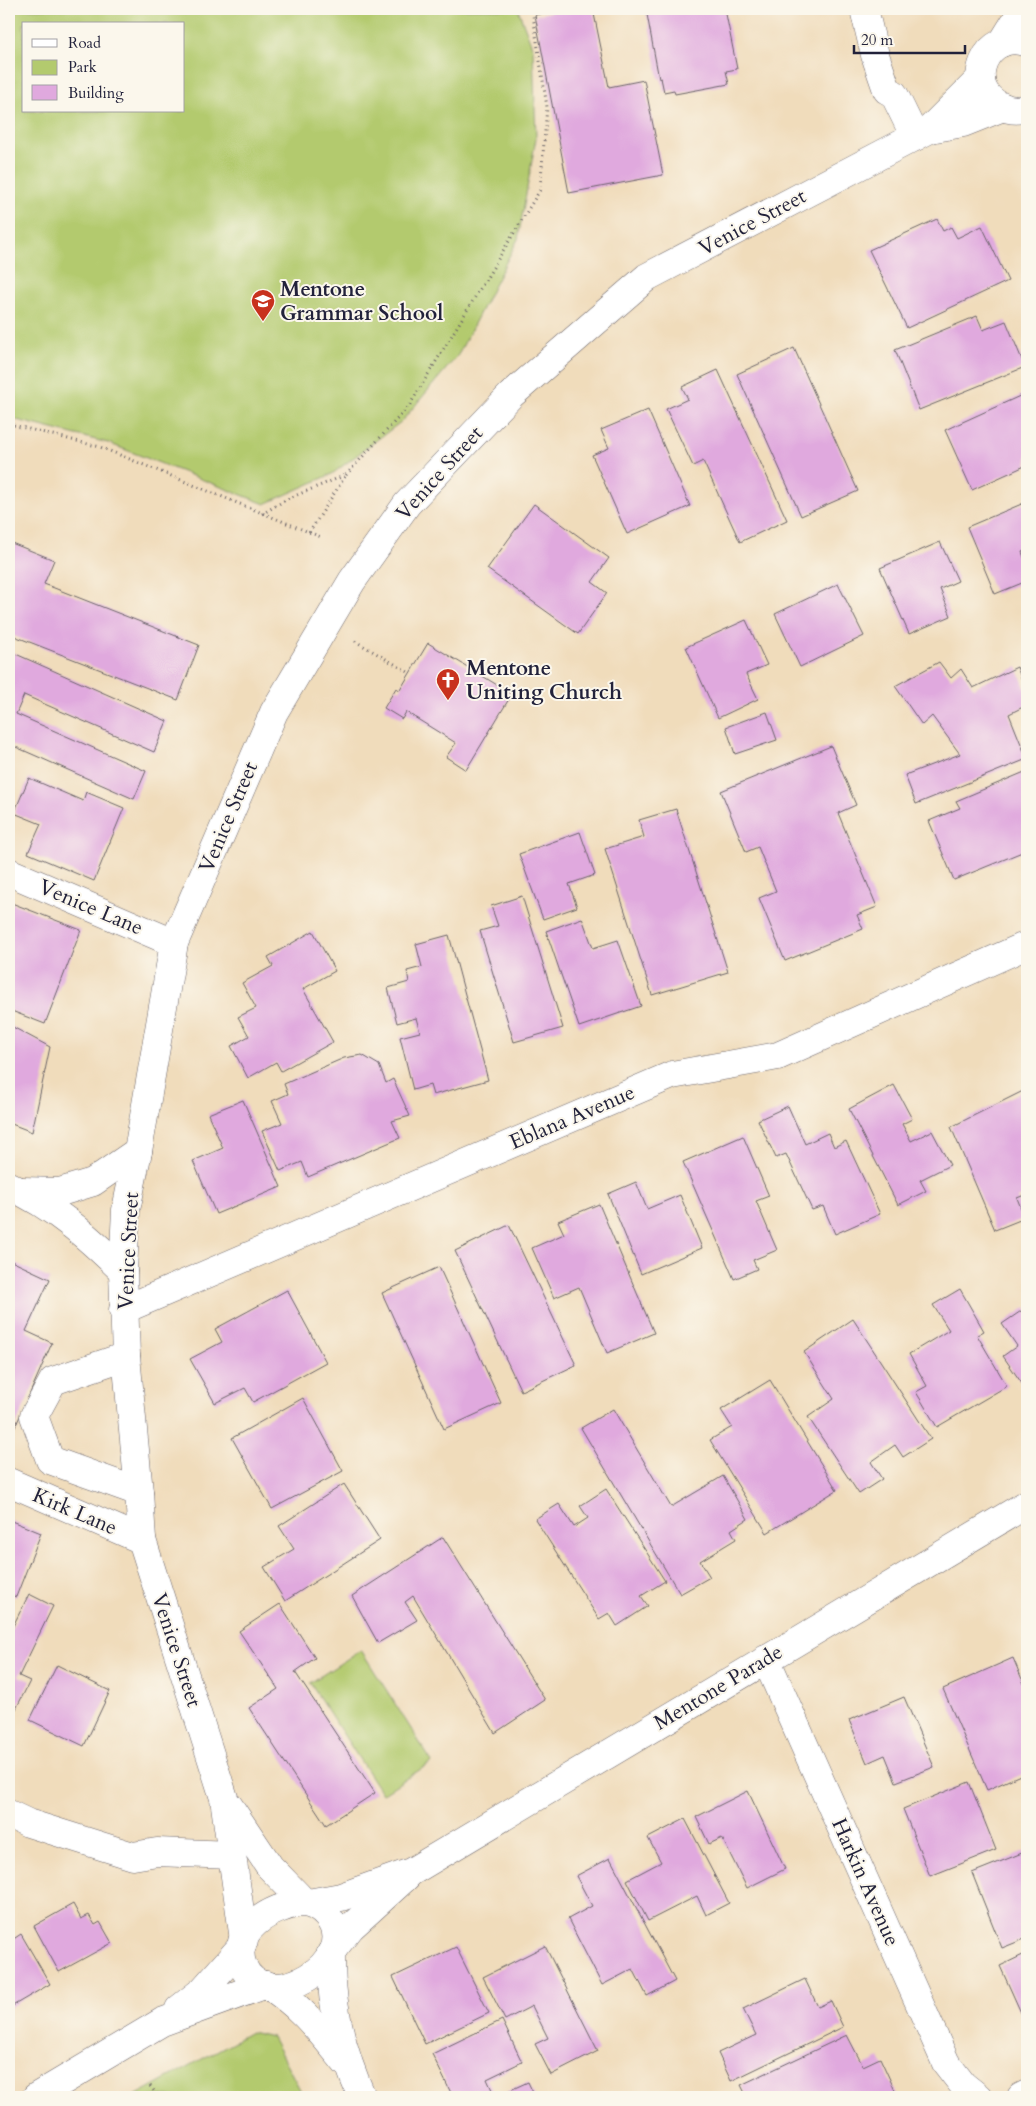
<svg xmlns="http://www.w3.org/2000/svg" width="1036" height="2106" viewBox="0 0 1036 2106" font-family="Cardo,serif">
<rect width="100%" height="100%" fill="#fbf7ec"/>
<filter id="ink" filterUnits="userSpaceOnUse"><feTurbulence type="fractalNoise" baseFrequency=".02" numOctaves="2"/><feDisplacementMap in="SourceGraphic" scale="10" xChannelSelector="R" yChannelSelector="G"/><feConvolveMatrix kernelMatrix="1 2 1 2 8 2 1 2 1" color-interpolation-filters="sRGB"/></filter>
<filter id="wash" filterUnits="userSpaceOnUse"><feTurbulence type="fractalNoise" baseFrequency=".0096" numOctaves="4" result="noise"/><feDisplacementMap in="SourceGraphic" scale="20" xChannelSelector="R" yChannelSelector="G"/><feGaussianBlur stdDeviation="1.12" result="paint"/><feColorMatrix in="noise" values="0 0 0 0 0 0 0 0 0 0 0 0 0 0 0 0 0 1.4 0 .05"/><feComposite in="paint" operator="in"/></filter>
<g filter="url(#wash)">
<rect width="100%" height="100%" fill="#f0dcbb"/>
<g fill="#b3ca6e" stroke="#6a7654" fill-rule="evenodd">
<path d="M9 9H518L533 49 536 138 518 239 458 355 402 421 332 474 265 504 108 443 9 418ZM24 24H184V111H24Z"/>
<path d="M361 1650 432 1762 382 1794 310 1683Z"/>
<path d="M251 2032 272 2037 304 2097H133Z"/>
</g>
<g id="blocks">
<g fill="#e0a9de">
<path d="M566 9H593L609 87 644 80 663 175 569 193 535 15Z"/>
<path d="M646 9H725L737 69 726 71 729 84 675 94 674 90 664 92 661 78 659 79Z"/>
<path d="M937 219 943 231 951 227 957 238 982 226 1008 281 907 328 869 250Z"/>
<path d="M977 316 983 330 1006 321 1025 367 919 410 895 350Z"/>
<path d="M794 348 858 491 801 516 737 374Z"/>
<path d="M718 370 787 520 740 542 703 461 693 466 666 409 688 399 682 387Z"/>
<path d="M1022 395 1027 406V465L972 490 945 430Z"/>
<path d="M648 410 690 506 627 534 592 455 609 448 601 430Z"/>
<path d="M1024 503 1027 511V550L1022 552 1027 565V581L995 594 967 527Z"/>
<path d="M534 504 609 558 592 582 607 593 578 634 487 569Z"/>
<path d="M9 542 54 560 44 584 199 645 178 700 9 634Z"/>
<path d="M940 542 958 581 940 589 951 616 909 634 880 568Z"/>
<path d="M838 584 864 636 800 667 775 614Z"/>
<path d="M746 620 767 665 746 674 758 699 718 718 686 647Z"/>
<path d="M428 643 512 694 466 770 446 757 456 743 406 712 402 719 384 708 396 688 400 690Z"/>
<path d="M9 651 167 721 154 752 24 695 16 714 146 771 134 799 9 744Z"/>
<path d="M939 662 951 678 961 669 973 688 1017 667 1027 693V705L1009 714 1027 759 916 804 905 775 960 754 932 716 922 725 895 686Z"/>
<path d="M767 712 777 740 735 754 726 727Z"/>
<path d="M831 746 856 805 838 813 877 907 857 915 863 929 785 961 759 898 776 891 758 847 746 852 721 791Z"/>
<path d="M1027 771V850L954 880 929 821 960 808 956 801Z"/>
<path d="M29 778 83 801 86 792 124 808 94 881 28 853 41 824 14 813Z"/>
<path d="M676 809 728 972 652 995 605 849 644 837 639 820Z"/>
<path d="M580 832 595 875 569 884 577 907 543 919 519 854Z"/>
<path d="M522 896 563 1028 514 1042 480 931 498 926 491 906Z"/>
<path d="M9 902 81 930 45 1024 9 1010Z"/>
<path d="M582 918 593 948 618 940 641 1006 579 1027 546 931Z"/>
<path d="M313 931 335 971 303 989 333 1042 281 1071 276 1062 248 1078 231 1046 249 1036 238 1017 256 1008 242 983 273 966 268 957Z"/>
<path d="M449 935 488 1080 433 1095 430 1085 413 1090 400 1037 420 1032 416 1018 397 1023 388 988 409 982 407 971 422 967 416 944Z"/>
<path d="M9 1025 50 1047 32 1132 9 1123Z"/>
<path d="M362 1055 379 1065 386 1083 393 1079 410 1116 392 1121 400 1138 308 1177 302 1162 280 1171 262 1131 282 1123 272 1101 288 1094 284 1084 344 1058Z"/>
<path d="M894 1085 912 1119 902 1124 911 1141 932 1131 950 1165 920 1180 926 1191 898 1205 849 1109Z"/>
<path d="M1027 1089V1194L1017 1198 1025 1218 995 1230 951 1127Z"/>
<path d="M243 1100 281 1187 216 1214 193 1161 223 1148 208 1114Z"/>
<path d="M788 1106 805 1144 828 1133 834 1147 846 1141 880 1214 835 1234 823 1206 812 1210 786 1154 776 1158 758 1120Z"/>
<path d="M743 1136 769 1196 756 1201 777 1250 753 1260 757 1269 734 1279 683 1162Z"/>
<path d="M636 1182 647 1209 680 1195 702 1248 641 1274 608 1194Z"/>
<path d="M599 1204 654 1333 607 1353 579 1287 554 1298 532 1248 564 1234 558 1221Z"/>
<path d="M509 1225 576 1365 521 1391 455 1251Z"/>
<path d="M9 1260 50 1279 26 1331 52 1343 9 1441Z"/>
<path d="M439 1267 501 1403 444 1429 382 1293Z"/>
<path d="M960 1289 984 1331 977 1335 1007 1386 937 1427 916 1392 927 1386 909 1354 949 1330 933 1305Z"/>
<path d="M287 1290 326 1362 253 1402 245 1388 215 1403 190 1359 222 1342 215 1329Z"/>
<path d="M1027 1307V1382L1023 1385 1003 1356 1017 1346 1002 1324Z"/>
<path d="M853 1319 931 1439 903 1457 895 1445 871 1462 882 1479 859 1494 808 1417 834 1399 804 1352Z"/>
<path d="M770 1380 837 1490 767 1533 710 1440 732 1427 721 1410Z"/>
<path d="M303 1398 343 1471 272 1509 232 1438Z"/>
<path d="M613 1409 671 1507 723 1476 748 1519 731 1530 736 1539 700 1561 710 1577 680 1594 581 1428Z"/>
<path d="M344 1484 380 1540 285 1601 264 1567 294 1549 279 1526Z"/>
<path d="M606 1489 665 1581 641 1596 648 1606 617 1626 609 1613 599 1619 535 1519 559 1504 574 1527 588 1518 580 1506Z"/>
<path d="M9 1520 41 1533 16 1597 9 1594Z"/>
<path d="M443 1537 545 1700 495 1733 413 1596 405 1602 417 1620 378 1643 352 1596Z"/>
<path d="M29 1594 53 1606 19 1676 30 1681 15 1711 9 1708V1634Z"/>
<path d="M280 1604 315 1658 295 1672 375 1793 326 1825 249 1708 278 1689 239 1631Z"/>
<path d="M1013 1658 1027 1691V1772L987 1790 943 1689Z"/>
<path d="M57 1665 110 1691 84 1746 30 1720Z"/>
<path d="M904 1697 934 1767 896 1782 885 1755 867 1763 849 1720Z"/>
<path d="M969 1782 996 1850 930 1876 903 1809Z"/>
<path d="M748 1791 785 1869 747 1888 722 1838 709 1844 696 1817Z"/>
<path d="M685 1819 729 1903 706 1915 697 1896 648 1921 627 1880 661 1862 648 1838Z"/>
<path d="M1027 1851V1938L1002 1948 972 1873Z"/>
<path d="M610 1858 675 1981 647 1996 633 1969 602 1985 568 1919 592 1906 576 1876Z"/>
<path d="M73 1904 81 1919 89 1915 95 1925 100 1922 112 1943 59 1972 34 1926Z"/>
<path d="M21 1934 50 1984 9 2008V1942Z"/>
<path d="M545 1946 598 2051 551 2075 535 2044 548 2038 532 2006 505 2020 483 1977Z"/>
<path d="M456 1947 489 2013 425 2044 393 1977Z"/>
<path d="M1027 1953V2026L1000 1966Z"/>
<path d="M805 1979 818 2007 831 2001 843 2027 731 2081 718 2053 756 2035 743 2009Z"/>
<path d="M502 2020 522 2062 487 2079 492 2090 477 2097H453L432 2054Z"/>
<path d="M847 2035 863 2066 880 2058 898 2097H747L741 2085Z"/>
<path d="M528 2082 535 2097H495Z"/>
</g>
</g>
</g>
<g filter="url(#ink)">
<use href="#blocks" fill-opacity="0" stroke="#6a6368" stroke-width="1"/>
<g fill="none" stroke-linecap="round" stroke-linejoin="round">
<g stroke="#6a6368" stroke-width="29">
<g id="minor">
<path d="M864 9 875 55 887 90 894 94 915 137"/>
<path d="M1002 43 1023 9"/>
<path d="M1027 43C987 27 960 87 1001 106 1009 110 1018 111 1027 108"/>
<path d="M930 129 963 123 1003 107"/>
<path d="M9 872 174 943"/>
<path d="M9 1186C54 1206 88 1237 123 1271"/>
<path d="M22 1191 60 1192 93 1182 138 1151"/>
<path d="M123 1310 672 1075 778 1056 1027 945"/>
<path d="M126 1356 53 1381 34 1416 50 1460 139 1492"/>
<path d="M9 1482 142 1540"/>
<path d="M766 1659 946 2063 963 2085 978 2097"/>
<path d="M229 1806 270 1867 305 1903"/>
<path d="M9 1814 28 1823 133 1856 157 1852 231 1855"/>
<path d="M301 1903C312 1903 320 1908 327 1916 365 1960 265 2019 243 1966 229 1930 272 1907 301 1903Z"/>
<path d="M308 1903 341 1897 411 1872 1027 1504"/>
<path d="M244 1940 224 1798 142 1540 139 1492 126 1356 123 1271 126 1210 138 1151 174 943 274 712 352 581 407 504 511 395 647 277 930 129 981 78"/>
<path d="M334 1948 351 1927 406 1877"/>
<path d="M331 1953C330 2002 342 2052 362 2097"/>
<path d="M267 1985C299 2003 322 2034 346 2063"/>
<path d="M179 2009 203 1990 242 1946"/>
<path d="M36 2097 162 2022 264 1985"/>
<path d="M1021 2097 1027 2094"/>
</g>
</g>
<g stroke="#6a6368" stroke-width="3" stroke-dasharray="1 4" stroke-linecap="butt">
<path d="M9 424 100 447 321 537"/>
<path d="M346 475 409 406 540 190 547 107 532 9"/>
<path d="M262 514 287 499 346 475 309 533"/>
<path d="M355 641 410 673"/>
<path d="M150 2086 159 2097"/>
</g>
<use href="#minor" stroke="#fff" stroke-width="28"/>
</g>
</g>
<defs>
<g id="school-pin" transform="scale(1.25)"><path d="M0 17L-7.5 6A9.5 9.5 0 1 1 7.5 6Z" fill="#c8321e" stroke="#fbf7ec"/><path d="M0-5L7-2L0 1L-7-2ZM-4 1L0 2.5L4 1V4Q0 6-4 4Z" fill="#fff"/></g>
<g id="church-pin" transform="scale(1.25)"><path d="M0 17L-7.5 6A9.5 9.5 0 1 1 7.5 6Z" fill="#c8321e" stroke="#fbf7ec"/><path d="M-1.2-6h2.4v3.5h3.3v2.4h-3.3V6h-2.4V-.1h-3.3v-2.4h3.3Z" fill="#fff"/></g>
</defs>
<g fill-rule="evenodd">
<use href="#school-pin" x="263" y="301"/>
<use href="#church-pin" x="448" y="680"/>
</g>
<g text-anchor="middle" stroke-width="4" stroke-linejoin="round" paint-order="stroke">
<g font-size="21" fill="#22223b" stroke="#fbf7ec">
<text transform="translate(752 222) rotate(-28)" y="7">Venice Street</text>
<text transform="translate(439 473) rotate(-48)" y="7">Venice Street</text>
<text transform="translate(228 817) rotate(-67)" y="7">Venice Street</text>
<text transform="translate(91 907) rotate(23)" y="7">Venice Lane</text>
<text transform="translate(572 1117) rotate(-23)" y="7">Eblana Avenue</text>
<text transform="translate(128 1251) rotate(-87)" y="7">Venice Street</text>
<text transform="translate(75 1511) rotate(23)" y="7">Kirk Lane</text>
<text transform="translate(177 1650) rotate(72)" y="7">Venice Street</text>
<text transform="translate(718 1687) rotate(-31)" y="7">Mentone Parade</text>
<text transform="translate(866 1882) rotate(66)" y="7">Harkin Avenue</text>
</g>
<g font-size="21" font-weight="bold" fill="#22223b" stroke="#fbf7ec" text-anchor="start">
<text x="280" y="296">Mentone<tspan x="280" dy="24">Grammar School</tspan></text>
<text x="466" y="675">Mentone<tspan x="466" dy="24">Uniting Church</tspan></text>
</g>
</g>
<rect width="1036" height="2106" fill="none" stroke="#fbf7ec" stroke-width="30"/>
<rect x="22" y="22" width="162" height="90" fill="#fbf7ec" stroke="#a4a2a5"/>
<rect x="32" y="39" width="25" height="8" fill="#ffffff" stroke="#a4a2a5"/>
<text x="68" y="48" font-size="15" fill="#22223b">Road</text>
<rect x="32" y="60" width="25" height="15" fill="#b3ca6e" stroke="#a4a2a5"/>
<text x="68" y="72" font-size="15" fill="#22223b">Park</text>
<rect x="32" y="85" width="25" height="15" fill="#e0a9de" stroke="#a4a2a5"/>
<text x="68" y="98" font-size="15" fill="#22223b">Building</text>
<path d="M854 45v8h111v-8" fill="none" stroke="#22223b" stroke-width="2.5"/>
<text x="861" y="45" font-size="15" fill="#22223b" stroke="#fbf7ec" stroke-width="4" paint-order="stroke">20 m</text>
</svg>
